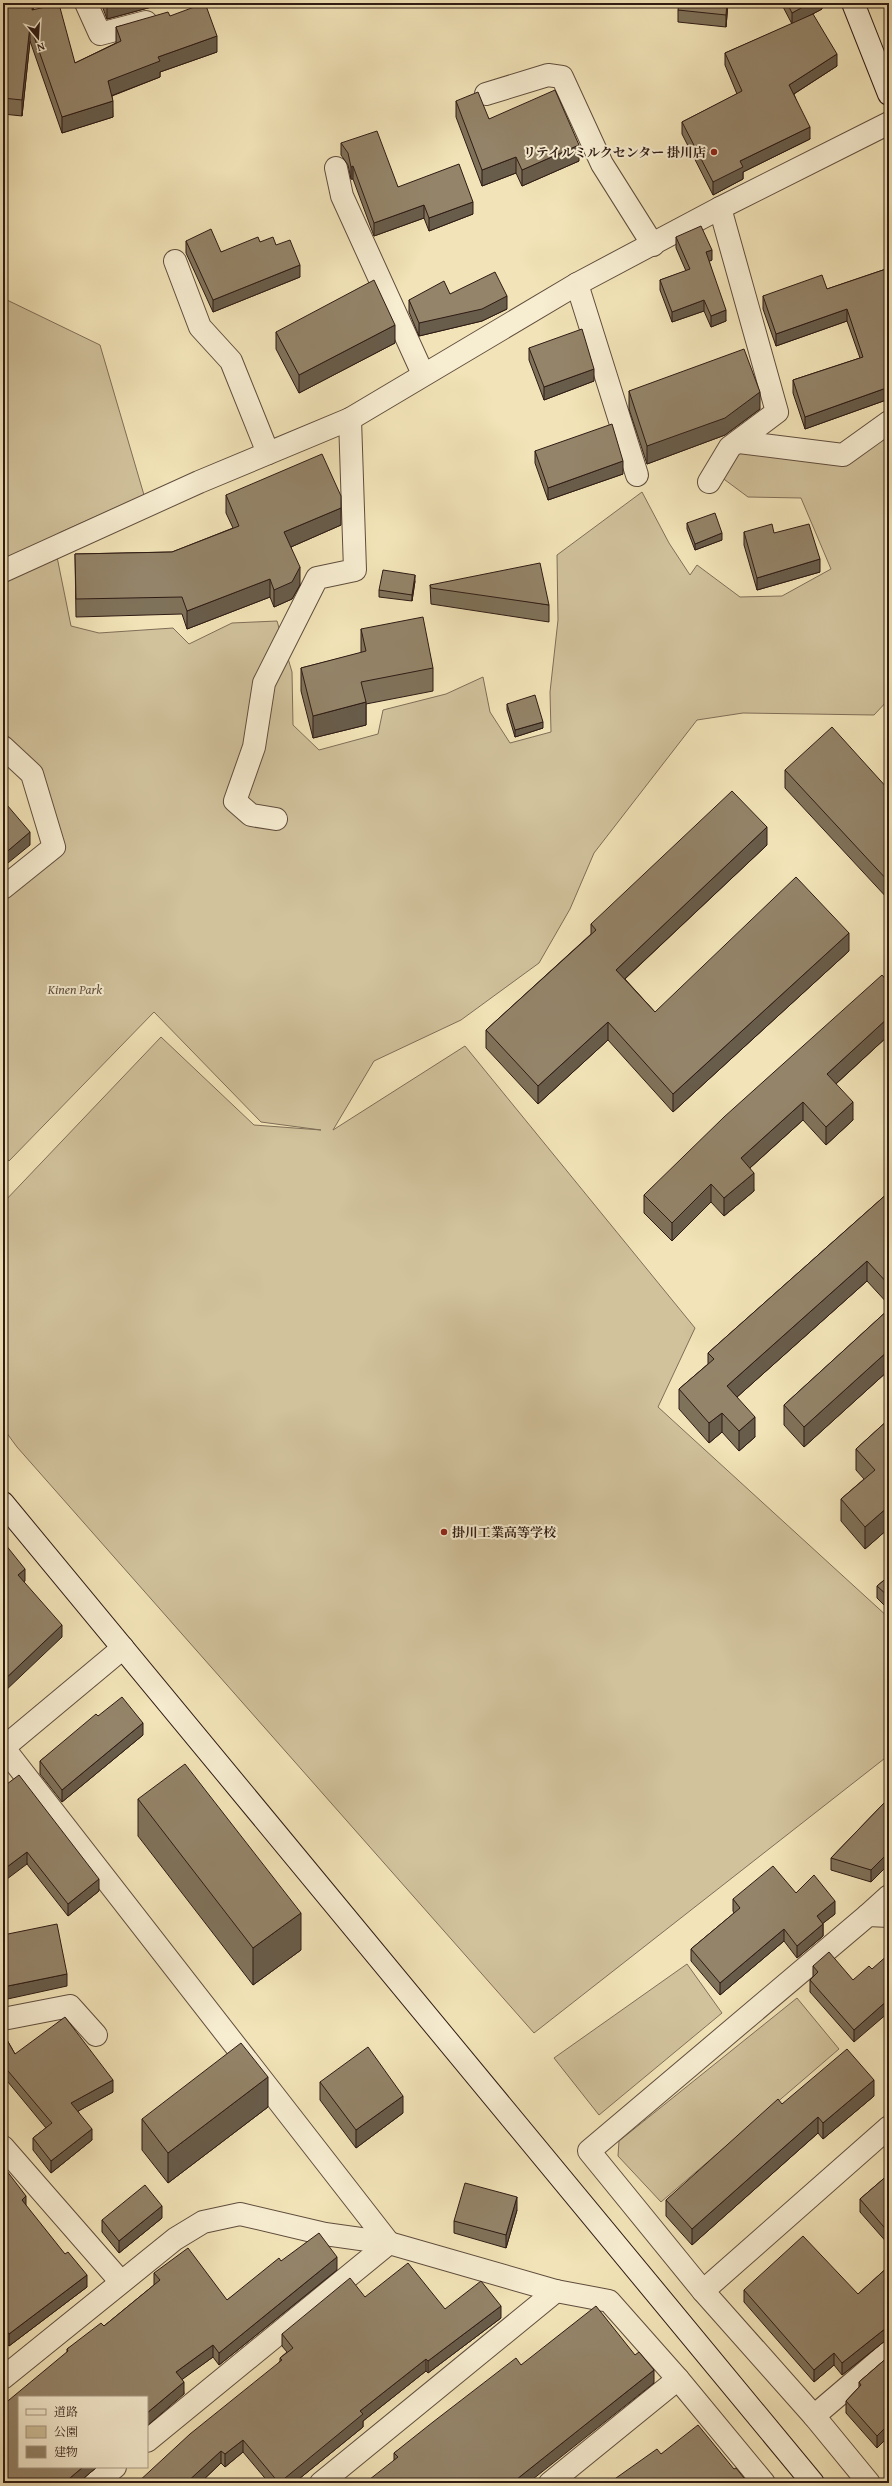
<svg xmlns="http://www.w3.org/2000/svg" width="892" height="2486" viewBox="0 0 892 2486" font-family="'Gentium Book Plus','Noto Serif JP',serif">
<rect width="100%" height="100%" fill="#f2e4b8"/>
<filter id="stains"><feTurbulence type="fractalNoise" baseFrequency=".005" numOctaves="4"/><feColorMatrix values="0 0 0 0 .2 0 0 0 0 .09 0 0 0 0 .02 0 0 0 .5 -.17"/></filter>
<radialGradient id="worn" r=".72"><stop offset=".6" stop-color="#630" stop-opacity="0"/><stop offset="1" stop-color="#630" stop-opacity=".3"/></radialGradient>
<g fill="#d1c29c" stroke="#806e58">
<path d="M3 296 7 300 100 345 144 495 61 532 3 565Z"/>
<path d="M889 421V699L874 715 743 713 697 720 594 853 570 909 539 963 461 1020 374 1061 333 1130 465 1046 695 1328 658 1407 889 1618V1755L534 2033 17 1447 3 1428V1203L161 1037 254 1125 321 1130 261 1122 154 1012 9 1161 3 1153V892L58 852 44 816 3 747V583L55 547 71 626 99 633 173 628 189 644 232 623 277 621 292 672 293 725 319 750 378 734 383 710 446 694 483 677 490 712 510 743 551 732 550 692 558 620 557 555 642 492 669 543 690 575 697 565 740 597 782 596 831 569 801 498 748 497 717 474 737 448 848 458Z"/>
<path d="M687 1964 722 2013 599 2115 554 2058Z"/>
<path d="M797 1998 839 2049 661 2202 618 2156 619 2141Z"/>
</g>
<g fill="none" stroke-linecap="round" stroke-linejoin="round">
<g stroke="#604d3d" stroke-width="24">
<g id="street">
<path d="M86 3 100 34 146 22"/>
<path d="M486 94 548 75 562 77 602 164 653 245"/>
<path d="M336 168 342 196 423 374"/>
<path d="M175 261 200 327 231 361 268 453"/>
<path d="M577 284 637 475"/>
<path d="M739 442 843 455 889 422"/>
<path d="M709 482 730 447 777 412 720 208"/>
<path d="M3 571 199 482 350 419 577 284 720 208 889 123"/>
<path d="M3 747 32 774 54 847 3 888"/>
<path d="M276 819 251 815 235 801 254 747 264 683 317 578 355 570 350 419"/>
<path d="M3 1747 389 2243"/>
<path d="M3 1748 123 1648"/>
<path d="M868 1915 889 1896"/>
<path d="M3 2019 70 2006 96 2035"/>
<path d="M3 2147 121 2282"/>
<path d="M703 2291 589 2151 868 1915 889 1916"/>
<path d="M3 2378 175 2239 203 2222 240 2214 325 2234 389 2243 556 2291 609 2301 678 2379 764 2483"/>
<path d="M814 2416 889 2352"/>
<path d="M147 2441 389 2243"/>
<path d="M95 2483 115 2467"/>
<path d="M321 2483 556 2291"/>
<path d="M550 2483 678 2379"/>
<path d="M869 2483 814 2416 703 2291 889 2127"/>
</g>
</g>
<g stroke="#2f1b14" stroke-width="24">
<g id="secondary">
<path d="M853 3 889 94"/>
<path d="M3 1503 813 2483"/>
</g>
</g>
<use href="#street" stroke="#f7edd1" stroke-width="22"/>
<use href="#secondary" stroke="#f7edd1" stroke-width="22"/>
</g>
<g fill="#7f725a" stroke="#2f1b14">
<path d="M3 3 34 10 75 63 116 43V27L170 16 217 52 160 72V77L112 96 113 117 62 133 30 41 22 116 3 114Z"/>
<path d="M101 3H159V5L107 19Z"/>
<path d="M728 3 726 27 678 22V10Z"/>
<path d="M781 3H822V9L807 17 837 66 794 94 810 139 743 172V179L713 195 682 134V122L737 94 725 65V53L792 24Z"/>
<path d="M456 101 489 119 579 161 522 186 516 173 482 186 456 117Z"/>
<path d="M341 143 398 187 473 214 429 231 424 218 374 236 353 179H351L348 165 341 155Z"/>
<path d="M676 237 712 260 709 261 726 321 711 327 704 311 672 322 660 290V280L686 271 676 248Z"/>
<path d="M186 241 221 252 260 242 276 245 300 277 213 312 186 253Z"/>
<path d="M889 268V399L805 429 793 393V380L860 358 847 321 776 346 763 309V296L827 289Z"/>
<path d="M450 294 507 309 482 321 419 336 409 312V300Z"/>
<path d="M276 332 395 343 299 393 276 349Z"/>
<path d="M529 348 594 381 544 400 529 360Z"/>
<path d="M629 391 760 409 725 435 647 464 629 409Z"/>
<path d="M535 451 623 474 548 500 535 463Z"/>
<path d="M226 495 341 525 291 547 300 585 292 599 274 607 270 597 187 629 182 614 76 617 75 554 172 552 233 528 226 513Z"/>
<path d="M687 523 722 540 695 550 687 529Z"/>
<path d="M744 532 774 533 820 572 757 590 744 545Z"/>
<path d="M415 581 412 601 379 597V590Z"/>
<path d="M430 585 549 605V622L431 604Z"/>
<path d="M361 629 433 668V691L366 704V725L313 738 301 691V668L361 653Z"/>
<path d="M507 704 543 728 515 737 507 710Z"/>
<path d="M785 770 889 790V900L785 788Z"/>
<path d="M767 845 625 979 655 1012 849 951 673 1112 608 1040 538 1104 486 1048V1030L591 934V924Z"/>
<path d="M889 983V1035L836 1084 853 1120 826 1145 803 1120 750 1168 754 1191 724 1216 711 1202 672 1241 644 1213V1195Z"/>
<path d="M889 1192V1305L867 1281 737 1397 755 1437 739 1451 722 1432 709 1443 679 1409V1389L708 1364V1353Z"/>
<path d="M889 1309V1370L804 1447 784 1425V1405Z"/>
<path d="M889 1419V1528L865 1549 841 1521V1499L864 1479 856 1470V1449Z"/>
<path d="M889 1576V1610L877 1598V1586Z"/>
<path d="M98 1716 143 1735 62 1802 40 1774V1761Z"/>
<path d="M3 1787 99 1891 68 1916 27 1864Z"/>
<path d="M138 1799 301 1950 253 1985 138 1836Z"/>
<path d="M885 1802 871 1882 831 1870V1858Z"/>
<path d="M796 1893 835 1914 823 1923V1936L797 1958 784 1941 720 1995 691 1961V1949L734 1913 733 1911V1899Z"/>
<path d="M813 1966 853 1980 872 1969 854 2042 810 1992V1980L813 1977Z"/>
<path d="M3 2033 15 2054 113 2092 78 2111 92 2140 51 2173 33 2150V2138L46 2128 3 2076Z"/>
<path d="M320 2082 403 2113 356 2148 320 2100Z"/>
<path d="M874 2096 823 2139 818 2133 692 2245 666 2216V2200L782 2104Z"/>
<path d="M268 2107 168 2183 142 2150V2119Z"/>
<path d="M3 2166 26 2206 87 2287 9 2346 3 2339Z"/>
<path d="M889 2174V2245L860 2212V2199Z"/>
<path d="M517 2210 506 2248 454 2233V2221Z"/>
<path d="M162 2218 119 2253 102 2232V2220Z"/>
<path d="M281 2261 337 2270 219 2365 213 2357 182 2379 184 2394 19 2467H97L78 2483H3L67 2352V2349L104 2326 154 2285V2273L227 2300Z"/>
<path d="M889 2266V2341L886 2340 842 2375 834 2365 814 2382 744 2302V2290L858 2294Z"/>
<path d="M365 2297 501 2318 428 2373 426 2371 363 2421V2427L294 2483H269L243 2452 225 2467 221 2463 200 2483 280 2361V2358L287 2352 282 2346V2334Z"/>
<path d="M889 2356V2436L877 2448 846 2413V2401L859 2387V2382Z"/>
<path d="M521 2365 654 2383 394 2460V2453Z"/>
</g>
<g fill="#685c4a" stroke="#2f1b14">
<path d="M33 3H34L32 26V10Z"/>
<path d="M121 3H159V5L107 19V7Z"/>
<path d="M727 3H728L726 27V15Z"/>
<path d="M810 3H822V9L792 25V13Z"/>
<path d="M30 25V41L22 116V100Z"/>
<path d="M217 36V52L160 72V77L108 97V81L158 57Z"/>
<path d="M837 54V66L789 97V85Z"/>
<path d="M113 101V117L62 133V117Z"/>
<path d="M810 127V139L743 172V179L713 195V182L740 161Z"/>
<path d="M579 145V161L522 186V170Z"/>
<path d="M516 157V173L482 186V170Z"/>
<path d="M353 166V179H351V167Z"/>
<path d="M473 202V214L429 231V218Z"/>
<path d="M424 205V218L374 236V223Z"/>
<path d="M712 250V260L706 263V252Z"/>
<path d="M300 265V277L213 312V300Z"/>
<path d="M507 296V309L482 321 419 336V323Z"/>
<path d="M704 300V311L672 322V312Z"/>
<path d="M847 309V321L776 346V334Z"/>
<path d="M726 310V321L711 327V316Z"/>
<path d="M395 325V343L299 393V375Z"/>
<path d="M594 369V381L544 400V387Z"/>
<path d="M889 387V399L805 429V417Z"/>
<path d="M760 392V409L725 435 647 464V446Z"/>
<path d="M623 461V474L548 500V488Z"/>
<path d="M341 508V525L284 550V532Z"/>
<path d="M722 533V540L695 550V544Z"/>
<path d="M820 559V572L757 590V578Z"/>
<path d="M300 567V585L292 599 274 607V590Z"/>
<path d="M415 575V581L412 601V595Z"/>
<path d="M270 579V597L187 629V611Z"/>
<path d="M366 702V725L313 738V716Z"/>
<path d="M543 722V728L515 737V730Z"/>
<path d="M767 827V845L616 987V970Z"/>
<path d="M30 832V845L3 867V855Z"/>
<path d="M849 933V951L673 1112V1094Z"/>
<path d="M889 1017V1035L827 1092V1074Z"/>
<path d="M608 1022V1040L538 1104V1086Z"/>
<path d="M803 1102V1120L741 1176V1158Z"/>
<path d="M853 1102V1120L826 1145V1127Z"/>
<path d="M754 1173V1191L724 1216V1198Z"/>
<path d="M711 1184V1202L672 1241V1223Z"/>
<path d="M867 1261V1281L727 1406V1386Z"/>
<path d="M889 1350V1370L804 1447V1427Z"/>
<path d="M722 1413V1432L709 1443V1423Z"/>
<path d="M755 1417V1437L739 1451V1431Z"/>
<path d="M889 1506V1528L865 1549V1527Z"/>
<path d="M25 1569V1581L18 1587V1575Z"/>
<path d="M62 1625V1637L3 1693V1681Z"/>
<path d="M143 1723V1735L62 1802V1790Z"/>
<path d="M27 1852V1864L3 1882V1870Z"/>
<path d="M889 1852V1864L871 1882V1870Z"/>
<path d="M99 1879V1891L68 1916V1904Z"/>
<path d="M835 1901V1914L817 1928V1916Z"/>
<path d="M301 1913V1950L253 1985V1948Z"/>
<path d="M823 1924V1936L797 1958V1946Z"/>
<path d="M784 1929V1941L720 1995V1983Z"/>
<path d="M67 1974V1986L3 2000V1987Z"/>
<path d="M889 1999V2012L854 2042V2030Z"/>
<path d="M268 2077V2107L168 2183V2153Z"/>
<path d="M113 2080V2092L71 2115V2103Z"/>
<path d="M874 2080V2096L823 2139V2123Z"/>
<path d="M403 2096V2113L356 2148V2130Z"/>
<path d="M818 2117V2133L692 2245V2229Z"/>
<path d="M92 2129V2140L51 2173V2161Z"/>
<path d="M26 2196V2208L22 2200Z"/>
<path d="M517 2197V2210L506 2248V2235Z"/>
<path d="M162 2206V2218L119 2253V2241Z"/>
<path d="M337 2257V2270L219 2365V2353Z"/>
<path d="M87 2275V2287L9 2346V2334Z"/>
<path d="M501 2306V2318L428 2373V2361Z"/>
<path d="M886 2328V2340L842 2375V2363Z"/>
<path d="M213 2345V2357L176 2384V2372Z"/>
<path d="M834 2353V2365L814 2382V2370Z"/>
<path d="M426 2359V2371L363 2421V2427L294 2483H279L360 2411Z"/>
<path d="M654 2370V2383L528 2483H512Z"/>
<path d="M184 2382V2394L147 2426V2413Z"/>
<path d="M889 2424V2436L877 2448V2436Z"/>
<path d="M243 2440V2452L225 2467V2454Z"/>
<path d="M221 2451V2463L200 2483H186Z"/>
<path d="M83 2467H97L78 2483H64Z"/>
</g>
<g fill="#948469" stroke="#2f1b14">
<path d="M3 3H33L32 10 59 4 75 63 121 41 116 27 168 12 170 16 205 3 217 36 158 57 160 61 108 81 113 101 62 117 30 25 22 100 3 98Z"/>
<path d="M106 3H121L107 7Z"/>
<path d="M679 3H727L726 15 678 10Z"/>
<path d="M787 3H810L792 13Z"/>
<path d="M813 14 837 54 789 85 810 127 740 161 743 167 713 182 682 122 742 91 725 53Z"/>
<path d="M555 90 579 145 522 170 516 157 482 170 456 101 478 92 489 119Z"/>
<path d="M377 131 398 187 459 164 473 202 429 218 424 205 374 223 353 166 351 167 348 153 341 143Z"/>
<path d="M701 226 712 250 706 252 726 310 711 316 704 300 672 312 660 280 690 269 676 237Z"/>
<path d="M211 229 221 252 258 237 260 242 273 237 276 245 290 240 300 265 213 300 186 241Z"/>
<path d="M889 268V387L805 417 793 380 863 357 847 309 776 334 763 296 822 275 827 289Z"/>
<path d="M495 272 507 296 482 309 419 323 409 300 444 281 450 294Z"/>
<path d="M374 280 395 325 299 375 276 332Z"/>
<path d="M582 329 594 369 544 387 529 348Z"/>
<path d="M744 349 760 392 725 418 647 446 629 391Z"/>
<path d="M612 424 623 461 548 488 535 451Z"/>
<path d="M322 454 341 496V508L284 532 300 567 292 582 274 590 270 579 187 611 182 597 76 599 75 554 172 552 239 526 226 495Z"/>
<path d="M715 513 722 533 695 544 687 523Z"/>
<path d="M772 524 774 533 809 524 820 559 757 578 744 532Z"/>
<path d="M540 563 549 605 431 588 430 585Z"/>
<path d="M383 570 415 575 412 595 379 590Z"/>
<path d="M423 617 433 668 361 682 366 702 313 716 301 668 366 651 361 629Z"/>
<path d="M535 695 543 722 515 730 507 704Z"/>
<path d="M832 727 889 790V882L785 770Z"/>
<path d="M732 791 767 827 616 970 655 1012 796 877 849 933 673 1094 608 1022 538 1086 486 1030 596 930 591 924Z"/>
<path d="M7 805 30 832 3 855V808Z"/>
<path d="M882 975 889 983V1017L827 1074 853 1102 826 1127 803 1102 741 1158 754 1173 724 1198 711 1184 672 1223 644 1195 724 1117Z"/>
<path d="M889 1192V1285L867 1261 727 1386 755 1417 739 1431 722 1413 709 1423 679 1389 714 1359 708 1353Z"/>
<path d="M889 1309V1350L804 1427 784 1405Z"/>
<path d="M889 1419V1506L865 1527 841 1499 875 1470 856 1449Z"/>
<path d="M5 1544 25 1569 18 1575 62 1625 3 1681V1545Z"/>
<path d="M889 1576V1597L877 1586Z"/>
<path d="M122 1697 143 1723 62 1790 40 1761 96 1714 98 1716Z"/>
<path d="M185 1764 301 1913 253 1948 138 1799Z"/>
<path d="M19 1775 99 1879 68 1904 27 1852 3 1870V1787Z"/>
<path d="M885 1802 889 1807V1852L871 1870 831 1858Z"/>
<path d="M773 1866 796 1893 814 1875 835 1901 817 1916 823 1924 797 1946 784 1929 720 1983 691 1949 740 1908 733 1899Z"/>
<path d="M57 1924 67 1974 3 1987V1935Z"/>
<path d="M829 1952 853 1980 869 1966 872 1969 889 1954V1999L854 2030 810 1980 818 1972 813 1966Z"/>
<path d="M65 2017 113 2080 71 2103 92 2129 51 2161 33 2138 52 2123 3 2065V2063L6 2061 3 2062V2033L15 2054Z"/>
<path d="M241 2043 268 2077 168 2153 142 2119Z"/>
<path d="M368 2047 403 2096 356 2130 320 2082Z"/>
<path d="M847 2049 874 2080 823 2123 818 2117 692 2229 666 2200 778 2099 782 2104Z"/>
<path d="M3 2166 26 2196 22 2200 65 2254 68 2252 87 2275 9 2334 3 2326Z"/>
<path d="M889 2174V2233L860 2199Z"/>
<path d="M465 2183 517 2197 506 2235 454 2221Z"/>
<path d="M145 2185 162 2206 119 2241 102 2220Z"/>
<path d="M319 2233 337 2257 219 2353 213 2345 176 2372 184 2382 147 2413V2397H19V2467H83L64 2483H3V2405L68 2351 67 2349 101 2323 104 2326 160 2280 154 2273 188 2248 227 2300 279 2258 281 2261Z"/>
<path d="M803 2236 858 2294 889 2266V2328H886L842 2363 834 2353 814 2370 744 2290Z"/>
<path d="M408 2263 445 2309 481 2281 501 2306 428 2361 426 2359 360 2411 363 2414 279 2483 243 2440 225 2454 221 2451 186 2483H137L190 2434 282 2360 280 2358 293 2348 282 2334 350 2278 365 2297Z"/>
<path d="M596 2306 635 2355 639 2352 654 2370 512 2483H365L398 2457 394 2453 433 2422 516 2358 521 2365Z"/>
<path d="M889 2356V2424L877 2436 846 2401 861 2385 859 2382Z"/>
<path d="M698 2425 734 2469 736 2468 748 2483H609L657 2449 661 2454Z"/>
</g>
<g fill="#8f2418" stroke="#f7edd1" stroke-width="1.5">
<circle cx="714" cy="152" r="4"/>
<circle cx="444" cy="1532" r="4"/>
</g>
<g text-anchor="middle" stroke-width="4" stroke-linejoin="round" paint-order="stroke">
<g font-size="13" font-weight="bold" fill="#2f1b14" stroke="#f7edd1" text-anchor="end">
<text x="706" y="157">リテイルミルクセンター 掛川店</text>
<text x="452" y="1537" text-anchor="start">掛川工業高等学校</text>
</g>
<g font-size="13" font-style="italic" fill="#604d3d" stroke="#f7edd1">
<text x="75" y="994">Kinen Park</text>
</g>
</g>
<rect width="892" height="2486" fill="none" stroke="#f2e4b8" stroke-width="16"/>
<rect x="4" y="4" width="884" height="2478" fill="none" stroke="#2f1b14" stroke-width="2"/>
<rect x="8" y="8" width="876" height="2470" fill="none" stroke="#2f1b14"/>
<rect x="18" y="2396" width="130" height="72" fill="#f7edd1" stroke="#a79985"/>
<rect x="26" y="2409" width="20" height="6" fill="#f7edd1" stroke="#a79985"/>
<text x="54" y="2416" font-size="12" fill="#2f1b14">道路</text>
<rect x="26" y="2426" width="20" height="12" fill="#d1c29c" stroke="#a79985"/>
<text x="54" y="2436" font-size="12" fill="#2f1b14">公園</text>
<rect x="26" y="2446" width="20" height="12" fill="#948469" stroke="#a79985"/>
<text x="54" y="2456" font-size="12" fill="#2f1b14">建物</text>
<g transform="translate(38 38) rotate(162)" stroke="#f7edd1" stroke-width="3" paint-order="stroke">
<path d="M0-3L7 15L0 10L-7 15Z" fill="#2f1b14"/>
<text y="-6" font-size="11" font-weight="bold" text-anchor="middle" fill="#2f1b14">N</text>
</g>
<rect width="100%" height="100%" filter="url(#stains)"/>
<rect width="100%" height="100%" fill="url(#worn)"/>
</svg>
